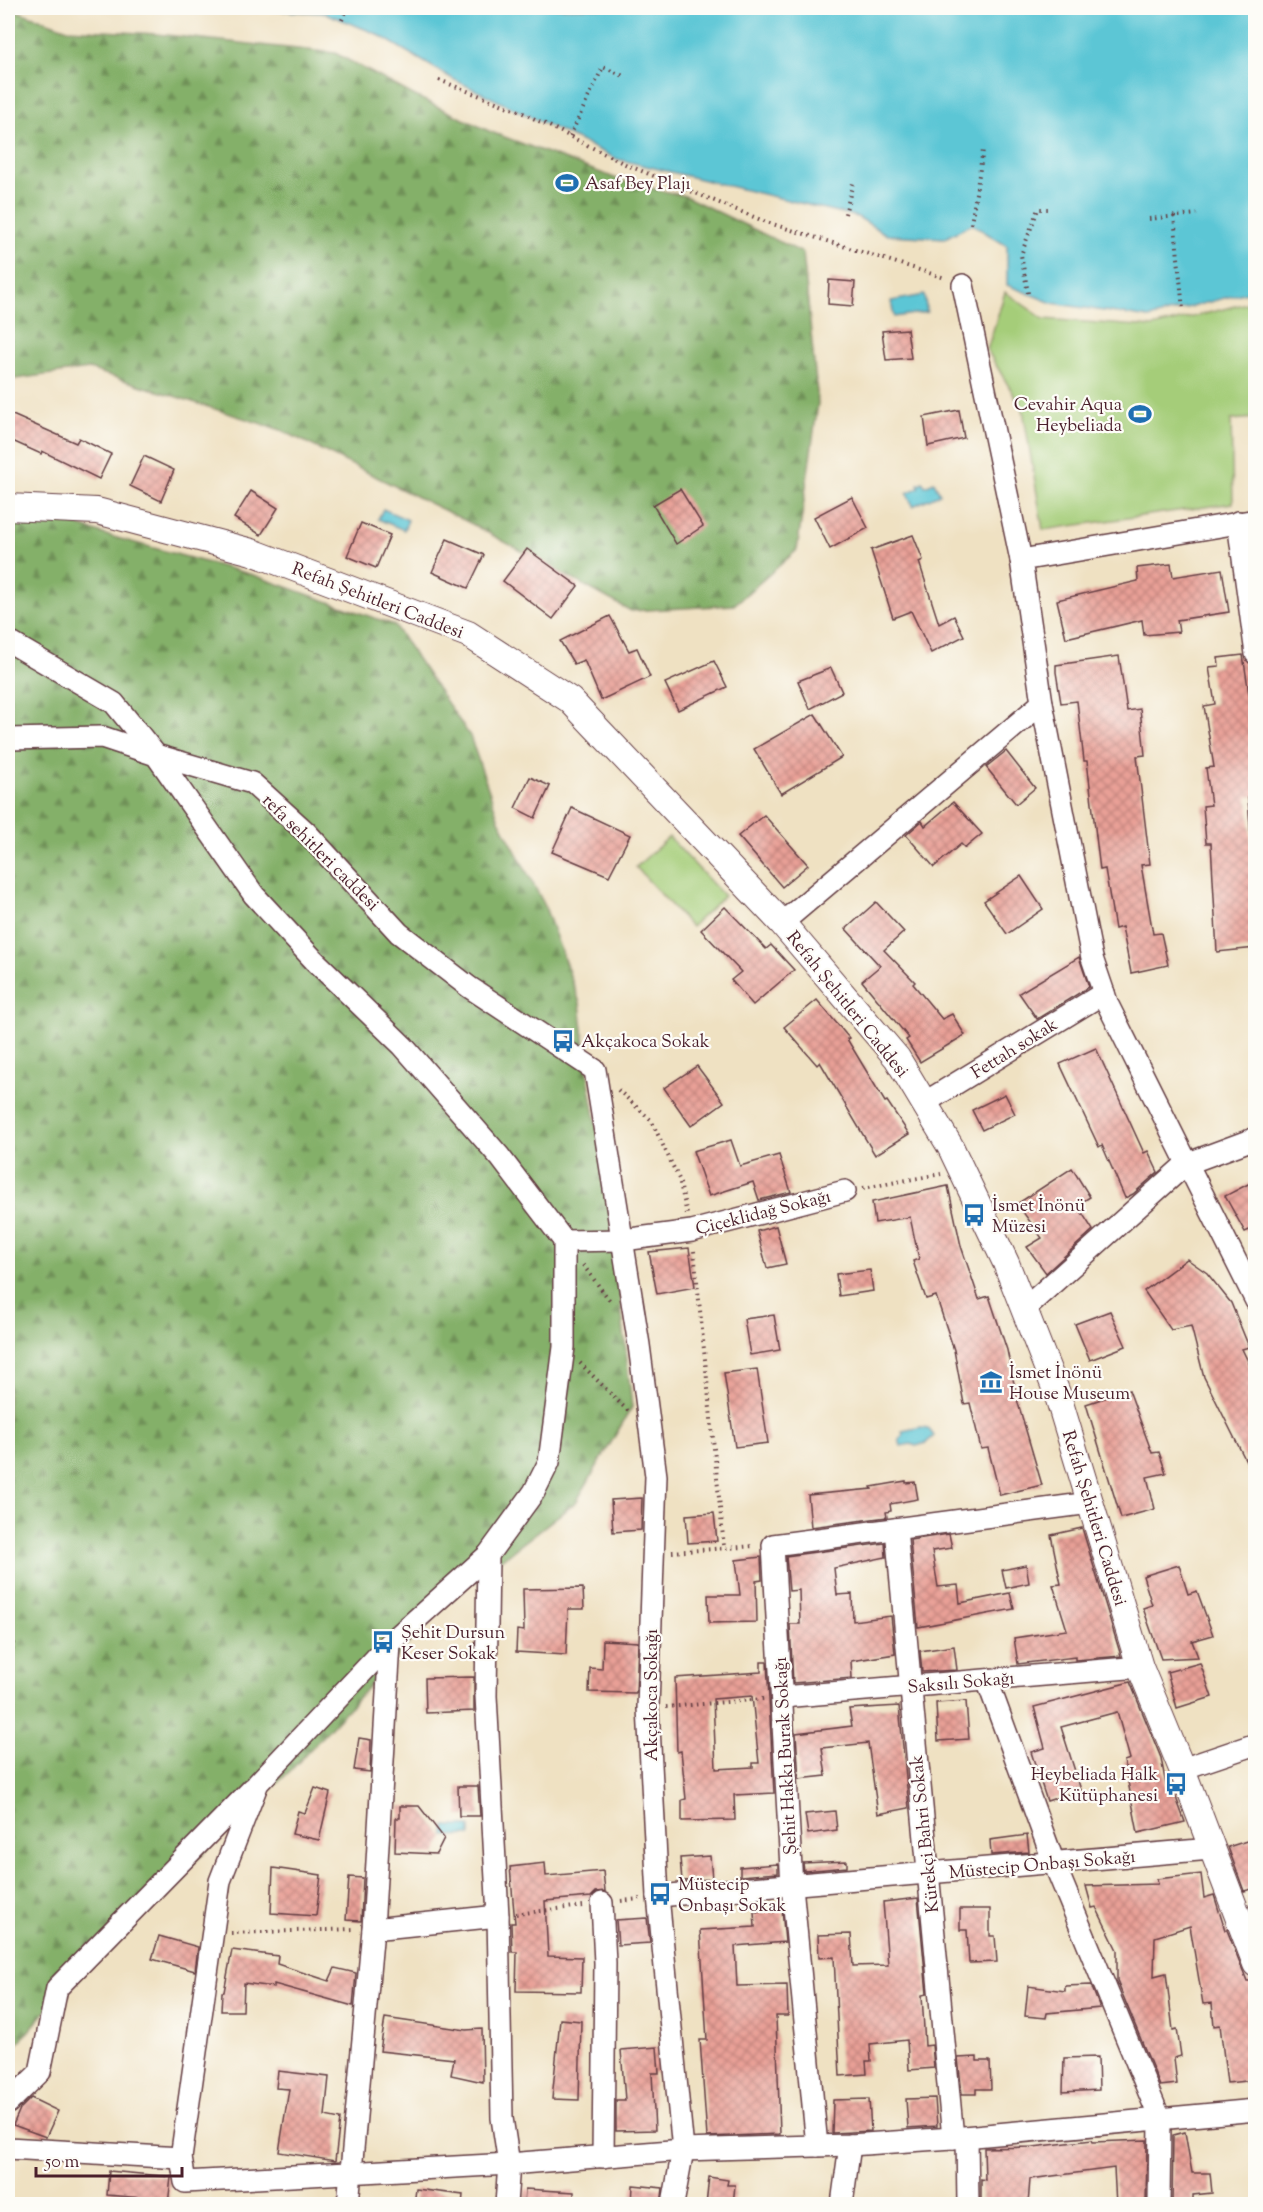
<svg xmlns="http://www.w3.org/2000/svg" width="1263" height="2212" viewBox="0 0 1263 2212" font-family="'Sorts Mill Goudy',serif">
<defs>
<pattern id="forest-firs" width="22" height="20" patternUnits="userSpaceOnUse" patternTransform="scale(1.5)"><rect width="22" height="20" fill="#84b069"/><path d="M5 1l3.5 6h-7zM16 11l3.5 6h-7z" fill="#6e8f57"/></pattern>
<pattern id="building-cross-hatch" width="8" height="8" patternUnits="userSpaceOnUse" patternTransform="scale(1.5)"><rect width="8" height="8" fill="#e9a097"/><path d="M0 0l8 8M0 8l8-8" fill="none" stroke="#bf827b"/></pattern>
</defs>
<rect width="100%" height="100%" fill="#fdfcf7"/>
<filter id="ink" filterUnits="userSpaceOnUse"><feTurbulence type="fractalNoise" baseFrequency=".0167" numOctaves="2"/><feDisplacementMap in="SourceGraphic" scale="12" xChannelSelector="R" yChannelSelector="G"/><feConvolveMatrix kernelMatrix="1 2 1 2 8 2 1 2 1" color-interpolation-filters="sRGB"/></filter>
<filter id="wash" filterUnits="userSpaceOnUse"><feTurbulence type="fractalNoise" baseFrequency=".008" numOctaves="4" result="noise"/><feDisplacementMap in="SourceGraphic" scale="24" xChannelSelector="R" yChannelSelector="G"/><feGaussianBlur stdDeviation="1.35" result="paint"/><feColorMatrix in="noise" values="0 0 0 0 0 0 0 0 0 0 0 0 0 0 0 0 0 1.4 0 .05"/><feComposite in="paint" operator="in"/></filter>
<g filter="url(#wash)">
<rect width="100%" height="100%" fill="#efe1c2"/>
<g fill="#a5cd79" stroke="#787652" stroke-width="1.5">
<path d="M1005 292 1044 319 1153 327 1255 301V418L1231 420 1233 503 1043 530 1023 410 987 350Z"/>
<path d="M669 837 724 896 691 927 636 867Z"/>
</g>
<g fill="url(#forest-firs)" stroke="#67684a" stroke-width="1.5">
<path d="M8 8 68 29 157 34 335 53 415 96 491 132 628 183 685 196 803 253 818 403 797 550 734 605 631 611 470 523 281 430 89 369 8 380Z"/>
<path d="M8 502 106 535 253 575 394 625 470 736 499 820 544 904 580 1003 589 1082 609 1195 632 1407 576 1502 448 1601 291 1770 84 1967 8 2055Z"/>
</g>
<g fill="#5cc6d5" stroke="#537280" stroke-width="1.5">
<path d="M222 8H1255V290L1149 318 1052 303 1007 285V246L972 224 945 238 887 235 858 217 617 159 453 79 377 34 325 13Z"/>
<path d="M924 295 927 312 894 317 891 301Z"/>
<path d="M923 482 925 486 934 482 940 494 913 506 907 493 919 487 918 484Z"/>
<path d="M383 509 408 520 404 530 378 519Z"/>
<path d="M921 1427 928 1428 934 1436 926 1443 916 1446 911 1444 901 1446 899 1439 903 1435 902 1431Z"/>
<path d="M445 1826H470V1835L445 1836Z"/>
</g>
<g id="blocks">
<g fill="url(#building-cross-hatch)" fill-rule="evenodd">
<path d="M829 280 855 282 853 306 828 304Z"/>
<path d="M907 329 911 358 886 360 882 331Z"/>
<path d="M959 410 964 438 928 446 924 417Z"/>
<path d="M8 413 76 443 79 438 111 454 99 479 42 451 41 454 8 439Z"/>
<path d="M144 456 174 470 161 501 130 486Z"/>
<path d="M680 489 703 526 676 544 653 505Z"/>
<path d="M251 491 278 508 261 535 234 518Z"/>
<path d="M852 497 868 528 830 549 814 517Z"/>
<path d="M361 523 390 535 376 568 347 556Z"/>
<path d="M913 535 923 560 919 562 939 624 954 616 964 636 931 653 911 611 893 618 871 550Z"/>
<path d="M447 539 484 555 468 588 432 572Z"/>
<path d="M527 549 578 586 553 619 503 581Z"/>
<path d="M1171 564 1173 577 1222 569 1229 612 1177 620 1179 632 1144 635 1142 620 1066 638 1057 600 1138 581 1137 568Z"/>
<path d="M610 616 629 651 637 648 650 677 601 700 584 660 574 664 560 641Z"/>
<path d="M1243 655 1256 739V796L1248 797 1253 867H1256V948L1217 952 1211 843H1206L1203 806 1211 805 1206 768 1214 767 1204 706 1215 704 1209 667 1219 666 1218 658Z"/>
<path d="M1119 656 1127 711 1140 709 1145 755 1137 756 1150 864 1141 865 1153 934 1161 933 1168 965 1131 973 1122 927 1115 929 1105 869 1100 870 1087 761H1084L1077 701 1061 703 1056 672V665Z"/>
<path d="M714 661 727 687 678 710 665 683Z"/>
<path d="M831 668 842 692 810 709 798 681Z"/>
<path d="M815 714 842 757 781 794 754 749Z"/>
<path d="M1006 751 1035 788 1016 804 986 767Z"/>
<path d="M530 777 550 786 535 818 515 808Z"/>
<path d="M953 802 982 834 965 848 961 844 934 867 906 835 922 821 925 826Z"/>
<path d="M572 808 630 835 609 876 552 852Z"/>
<path d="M764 815 808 865 782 887 738 836Z"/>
<path d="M1021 876 1043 909 1007 934 984 901Z"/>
<path d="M876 902 904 932 884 950 915 982 913 984 942 1019 952 1014 965 1035 920 1062 906 1040 909 1038 862 981 880 966 846 929Z"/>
<path d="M725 907 766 949 771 945 794 970 753 1005 731 980 741 972 701 930Z"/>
<path d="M1079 957 1089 987 1037 1019 1019 993Z"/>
<path d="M817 1000 849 1038 847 1039 885 1102 887 1101 909 1134 875 1155 820 1062 817 1065 784 1027Z"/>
<path d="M1096 1048 1144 1153 1148 1151 1158 1172 1133 1194 1125 1198 1102 1145 1099 1147 1060 1064Z"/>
<path d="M697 1066 724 1102 691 1126 664 1088Z"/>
<path d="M1005 1094 1015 1114 982 1130 972 1110Z"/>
<path d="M731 1140 740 1166 779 1155 791 1192 759 1200 753 1182 709 1196 693 1151Z"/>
<path d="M1072 1168 1090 1197 1077 1205 1093 1230 1046 1273 1027 1247 1042 1238 1017 1204Z"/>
<path d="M1256 1180V1227L1245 1232 1225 1196Z"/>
<path d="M948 1186 961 1246 979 1299 989 1296 1007 1350 1018 1403 1042 1485 1000 1495 988 1448 981 1449 970 1403 964 1404 954 1350 936 1296 926 1299 913 1261 919 1259 910 1217 875 1223 872 1202Z"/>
<path d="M776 1226 786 1264 767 1268 757 1231Z"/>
<path d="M689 1248 695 1287 657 1294 649 1252Z"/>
<path d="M1187 1259 1207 1273 1231 1303 1249 1347 1242 1349 1256 1378V1481L1204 1377 1191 1326 1171 1330 1144 1291Z"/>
<path d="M870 1270 873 1291 839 1296 836 1274Z"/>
<path d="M1110 1311 1126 1346 1090 1360 1075 1324Z"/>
<path d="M774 1315 780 1350 750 1355 744 1319Z"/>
<path d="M757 1369 768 1443 735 1447 724 1373Z"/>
<path d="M1129 1390 1152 1453 1159 1452 1166 1473 1147 1477 1155 1509 1121 1518 1086 1404Z"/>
<path d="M906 1481V1483L915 1482 918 1499 890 1504 891 1511 886 1512 887 1517 811 1527 808 1495 872 1489 871 1487Z"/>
<path d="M642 1498 641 1530 613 1532 611 1500Z"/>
<path d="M714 1513 717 1541 688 1543 686 1515Z"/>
<path d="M1082 1528 1121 1656 1075 1660V1657L1018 1664 1014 1638 1067 1630 1053 1585 1061 1584 1051 1535Z"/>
<path d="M949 1534 952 1548 932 1551 938 1587 958 1585 960 1603 1010 1593 1014 1609 918 1627 910 1540Z"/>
<path d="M885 1543 886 1557 834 1568 837 1595 852 1594 853 1621 891 1616 895 1654 851 1661 852 1678 793 1683 790 1624H800L799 1590 789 1591 786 1556Z"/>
<path d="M761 1557 762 1580 756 1581 757 1622 709 1623 708 1595H740L736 1560Z"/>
<path d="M1026 1565 1029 1583 1006 1588 1002 1570Z"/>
<path d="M1179 1565 1188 1594 1197 1591 1213 1635 1192 1641 1198 1657 1161 1659 1143 1608 1152 1605 1143 1576Z"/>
<path d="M583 1588 584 1609H568L566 1655 516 1652 517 1630 524 1631 523 1589Z"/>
<path d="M603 1640 638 1642 636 1693 589 1692 590 1668 602 1669Z"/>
<path d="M954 1646 957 1670 922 1672 920 1651Z"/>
<path d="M761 1662H767L774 1793 734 1795 735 1820 682 1821V1800L686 1799 681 1751 677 1752 675 1678 761 1672ZM752 1696 759 1763H753V1767L716 1769 713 1699Z"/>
<path d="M1200 1663 1212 1697 1177 1708 1167 1672Z"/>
<path d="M474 1677V1711L426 1713 425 1678Z"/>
<path d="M1130 1682 1161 1758 1166 1785 1171 1784 1185 1822 1138 1833 1124 1761 1130 1759 1117 1712 1061 1727 1081 1790 1047 1801 1031 1752 1045 1748 1034 1707Z"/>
<path d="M966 1701 969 1739 938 1741 936 1703Z"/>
<path d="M899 1706 909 1808 878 1814 868 1743 822 1748 826 1776 799 1779 796 1733 852 1726 849 1709Z"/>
<path d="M359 1738 371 1740 370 1772 354 1770Z"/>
<path d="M458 1786H478L480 1816H459Z"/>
<path d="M315 1788 330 1793 319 1840 292 1834 298 1811 305 1813Z"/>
<path d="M400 1806H419L444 1838 436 1854 395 1852 396 1818H400Z"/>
<path d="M835 1811 837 1830 808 1834 805 1814Z"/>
<path d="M1027 1835 1029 1852 991 1855 990 1840Z"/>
<path d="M1256 1838V1888L1244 1891 1228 1847Z"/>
<path d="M710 1856 712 1879 682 1881 680 1858Z"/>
<path d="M847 1861V1867L804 1871 803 1863Z"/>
<path d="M545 1863 546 1876 603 1871 605 1891 596 1892 591 1897 545 1901 548 1956 582 1957 581 1992 516 1991 517 1952H512L511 1923H515L510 1867Z"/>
<path d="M778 1864V1873L740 1876V1867Z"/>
<path d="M273 1868 321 1875 316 1916 271 1913Z"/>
<path d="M1201 1874 1204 1898 1214 1895 1225 1930H1227L1247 1981H1252L1256 2008V2080L1227 2083 1220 2025 1214 2026 1212 2003 1203 2004 1190 1926 1155 1937 1154 1976 1166 1973 1173 2030 1177 2029 1181 2056 1174 2058 1177 2084 1160 2086 1117 1981V1950L1096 1907 1092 1908 1086 1886 1158 1884 1157 1879Z"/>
<path d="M349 1877 363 1878 361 1921 346 1920Z"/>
<path d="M918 1898 927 1994 922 1995 925 2046 932 2045 934 2068 909 2070 907 2040 870 2044 871 2061H866L867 2074 840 2076 834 1957 819 1958 818 1935 851 1934 853 1966 888 1965 883 1902Z"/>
<path d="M960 1909H990V1936H995L997 1962 969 1963 967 1930H960Z"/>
<path d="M782 1910 785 1942 735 1946 737 1986 787 1985 788 2016H776L780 2134 707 2137 700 2040H707L700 1930 755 1927 754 1912Z"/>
<path d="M647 1918 650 1943 618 1945 616 1920Z"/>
<path d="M159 1936 198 1947 195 1971 152 1959Z"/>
<path d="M232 1950 278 1956 277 1964 329 1981 335 1968 356 1973 353 2006 274 1984V1987L244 1983 243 2011H221L222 1992H224Z"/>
<path d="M1091 1985 1100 2008 1047 2013 1046 2018 1025 2016 1028 1986 1065 1991V1986Z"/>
<path d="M385 2018 466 2030 482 2029 483 2082 451 2075 454 2059 380 2051Z"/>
<path d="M560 2019 581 2021 579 2100 552 2099Z"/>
<path d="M657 2047 659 2073H652L655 2130 616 2131V2100H625L621 2050Z"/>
<path d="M977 2057V2061H990L991 2089H976V2094H962L958 2058Z"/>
<path d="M1098 2057 1099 2090 1063 2092 1064 2058Z"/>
<path d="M278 2071 329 2077 325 2116 340 2119 335 2161 279 2152 289 2089 276 2088Z"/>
<path d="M31 2098 58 2111 46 2137 13 2125 20 2109Z"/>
<path d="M935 2098 937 2126 908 2128 906 2099Z"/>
<path d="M869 2099 871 2131 832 2133 833 2100Z"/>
<path d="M1185 2132 1192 2173H1210L1212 2193 1193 2195V2205H1172L1173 2135Z"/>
<path d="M1092 2140 1093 2142 1147 2140 1146 2205H1116L1114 2168 1030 2179 1028 2205H981V2179L985 2180 984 2148 1033 2147Z"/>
<path d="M109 2171 171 2177 168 2205H141L142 2198 107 2195Z"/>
<path d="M709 2177 728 2180 727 2185H735L733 2205H706Z"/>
<path d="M633 2185 663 2188 661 2205H632Z"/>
<path d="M416 2189 463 2195 462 2205H414Z"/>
<path d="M525 2189 574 2192V2205H524Z"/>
</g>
</g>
</g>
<g filter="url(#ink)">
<use href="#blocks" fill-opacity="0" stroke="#633c42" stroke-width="1.5"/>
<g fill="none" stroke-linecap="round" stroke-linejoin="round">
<g stroke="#633c42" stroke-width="24">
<g id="minor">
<path d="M963 285 1021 560"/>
<path d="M1238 522 1256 654"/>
<path d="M8 641 114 703 156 755 252 783 306 832 399 933 469 987 595 1070 639 1345 656 1476 648 1708 658 1896 683 2150 673 2204"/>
<path d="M1042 703 1092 958 1108 1005 1256 1301"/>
<path d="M8 739 102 737 156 755 254 895 314 960 403 1046 500 1157 564 1241V1347L549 1462 534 1492 488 1555 390 1643 258 1783 220 1881 181 2158 185 2182 509 2164 683 2150 850 2145 953 2138 1256 2110"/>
<path d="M782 923 1042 703 1021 560 1256 520"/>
<path d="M924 1103 1104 993"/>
<path d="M564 1241 623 1240 692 1231 845 1191"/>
<path d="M1023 1310 1186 1164 1256 1138"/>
<path d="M896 1529 953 2138"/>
<path d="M488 1555 486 1696 498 1916 502 2118 509 2164 506 2204"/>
<path d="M987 1680 1054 1863 1160 2119 1159 2204"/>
<path d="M782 1697 1140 1667"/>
<path d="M1182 1769 1256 1744"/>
<path d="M658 1896 1211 1849"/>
<path d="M602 1903 605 1963 603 2157"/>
<path d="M373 1929 498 1916"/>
<path d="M8 2103 40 2072 57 1988 253 1788"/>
<path d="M967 2137 968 2204"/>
<path d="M817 2146 792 1886 773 1545 1090 1503"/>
<path d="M8 2148 181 2158"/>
<path d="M348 2204 373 1929 390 1643"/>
<path d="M842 2204 850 2145"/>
</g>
</g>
<g stroke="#633c42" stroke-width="28">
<path id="tertiary" d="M8 507 97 511 252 552 468 634 570 700 782 923 897 1058 950 1146 1006 1263 1057 1393 1140 1667 1182 1769 1256 1964"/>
</g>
<g stroke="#633c42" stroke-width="4" stroke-dasharray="1.5 4.5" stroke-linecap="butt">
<path d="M342 20 347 8"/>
<path d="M439 80 519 111 627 165 766 222 945 278"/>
<path d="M570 136 603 67 626 77"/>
<path d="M845 214 853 183"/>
<path d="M1174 216 1183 310"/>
<path d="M1149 219 1197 214"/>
<path d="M971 224 983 150"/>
<path d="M1028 293 1021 255 1038 209H1051"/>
<path d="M618 1090 651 1120 679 1179 687 1214"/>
<path d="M863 1188 941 1174"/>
<path d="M694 1251 724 1547"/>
<path d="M583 1265 611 1302"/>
<path d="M580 1363 628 1411"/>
<path d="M672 1552 755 1546"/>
<path d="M8 1619 13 1644 8 1696"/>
<path d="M666 1707 764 1699"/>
<path d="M621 1901 640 1899"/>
<path d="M516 1914 583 1906"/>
<path d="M231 1933 356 1929"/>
</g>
<use href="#minor" stroke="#fff" stroke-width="21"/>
<use href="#tertiary" stroke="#fff" stroke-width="26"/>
</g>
</g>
<defs>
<g id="stadium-bare" transform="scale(1.8)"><path d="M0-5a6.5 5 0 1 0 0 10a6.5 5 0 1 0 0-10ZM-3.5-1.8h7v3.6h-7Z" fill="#1f6fb2" stroke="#fdfcf7" stroke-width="2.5" paint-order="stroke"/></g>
<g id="bus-bare" transform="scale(1.8)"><path d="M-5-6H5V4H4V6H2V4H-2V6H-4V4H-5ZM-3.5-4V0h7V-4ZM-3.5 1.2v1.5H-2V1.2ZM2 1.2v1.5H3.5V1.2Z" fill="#1f6fb2" stroke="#fdfcf7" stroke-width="2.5" paint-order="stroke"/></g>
<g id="museum-bare" transform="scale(1.8)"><path d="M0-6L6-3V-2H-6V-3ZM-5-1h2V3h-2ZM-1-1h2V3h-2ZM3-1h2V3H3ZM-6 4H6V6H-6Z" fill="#1f6fb2" stroke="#fdfcf7" stroke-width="2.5" paint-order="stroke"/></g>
</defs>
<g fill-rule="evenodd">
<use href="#stadium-bare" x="567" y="183"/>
<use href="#stadium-bare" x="1140" y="414"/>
<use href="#bus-bare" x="563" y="1041"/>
<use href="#bus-bare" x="974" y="1215"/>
<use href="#museum-bare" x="991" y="1382"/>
<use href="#bus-bare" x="383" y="1642"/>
<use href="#bus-bare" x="1176" y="1784"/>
<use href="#bus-bare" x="660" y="1894"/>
</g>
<g text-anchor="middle" stroke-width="4.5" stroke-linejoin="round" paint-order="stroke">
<g font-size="18" fill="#4a1f2b" stroke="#fdfcf7" text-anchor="start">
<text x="585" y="189">Asaf Bey Plajı</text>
<text x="1122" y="410" text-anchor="end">Cevahir Aqua<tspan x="1122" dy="21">Heybeliada</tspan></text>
<text x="581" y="1047">Akçakoca Sokak</text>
<text x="992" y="1211">İsmet İnönü<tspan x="992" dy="21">Müzesi</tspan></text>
<text x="1009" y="1378">İsmet İnönü<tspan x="1009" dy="21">House Museum</tspan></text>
<text x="401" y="1638">Şehit Dursun<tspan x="401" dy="21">Keser Sokak</tspan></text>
<text x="1158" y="1780" text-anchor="end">Heybeliada Halk<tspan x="1158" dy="21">Kütüphanesi</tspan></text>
<text x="678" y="1890">Müstecip<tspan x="678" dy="21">Onbaşı Sokak</tspan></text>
</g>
<g font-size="18" fill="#4a1f2b" stroke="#fdfcf7">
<text transform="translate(378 600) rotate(21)" y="6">Refah Şehitleri Caddesi</text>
<text transform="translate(321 852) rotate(45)" y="6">refa sehitleri caddesi</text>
<text transform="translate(848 1004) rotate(51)" y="6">Refah Şehitleri Caddesi</text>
<text transform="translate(1014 1048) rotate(-32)" y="6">Fettah sokak</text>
<text transform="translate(763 1212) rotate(-14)" y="6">Çiçeklidağ Sokağı</text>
<text transform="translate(1095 1518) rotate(73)" y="6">Refah Şehitleri Caddesi</text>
<text transform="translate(961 1682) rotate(-5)" y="6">Saksılı Sokağı</text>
<text transform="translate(651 1695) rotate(-90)" y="6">Akçakoca Sokağı</text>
<text transform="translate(785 1756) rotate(-93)" y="6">Şehit Hakkı Burak Sokağı</text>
<text transform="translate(924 1834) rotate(-96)" y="6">Kürekçi Bahri Sokak</text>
<text transform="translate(1042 1864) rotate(-5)" y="6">Müstecip Onbaşı Sokağı</text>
</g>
</g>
<rect width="1263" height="2212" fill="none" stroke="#fdfcf7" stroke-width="30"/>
<path d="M36 2167v9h146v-9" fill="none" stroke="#4a1f2b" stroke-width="3"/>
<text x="45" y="2167" font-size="18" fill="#4a1f2b" stroke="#fdfcf7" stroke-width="4.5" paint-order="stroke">50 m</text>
</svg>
